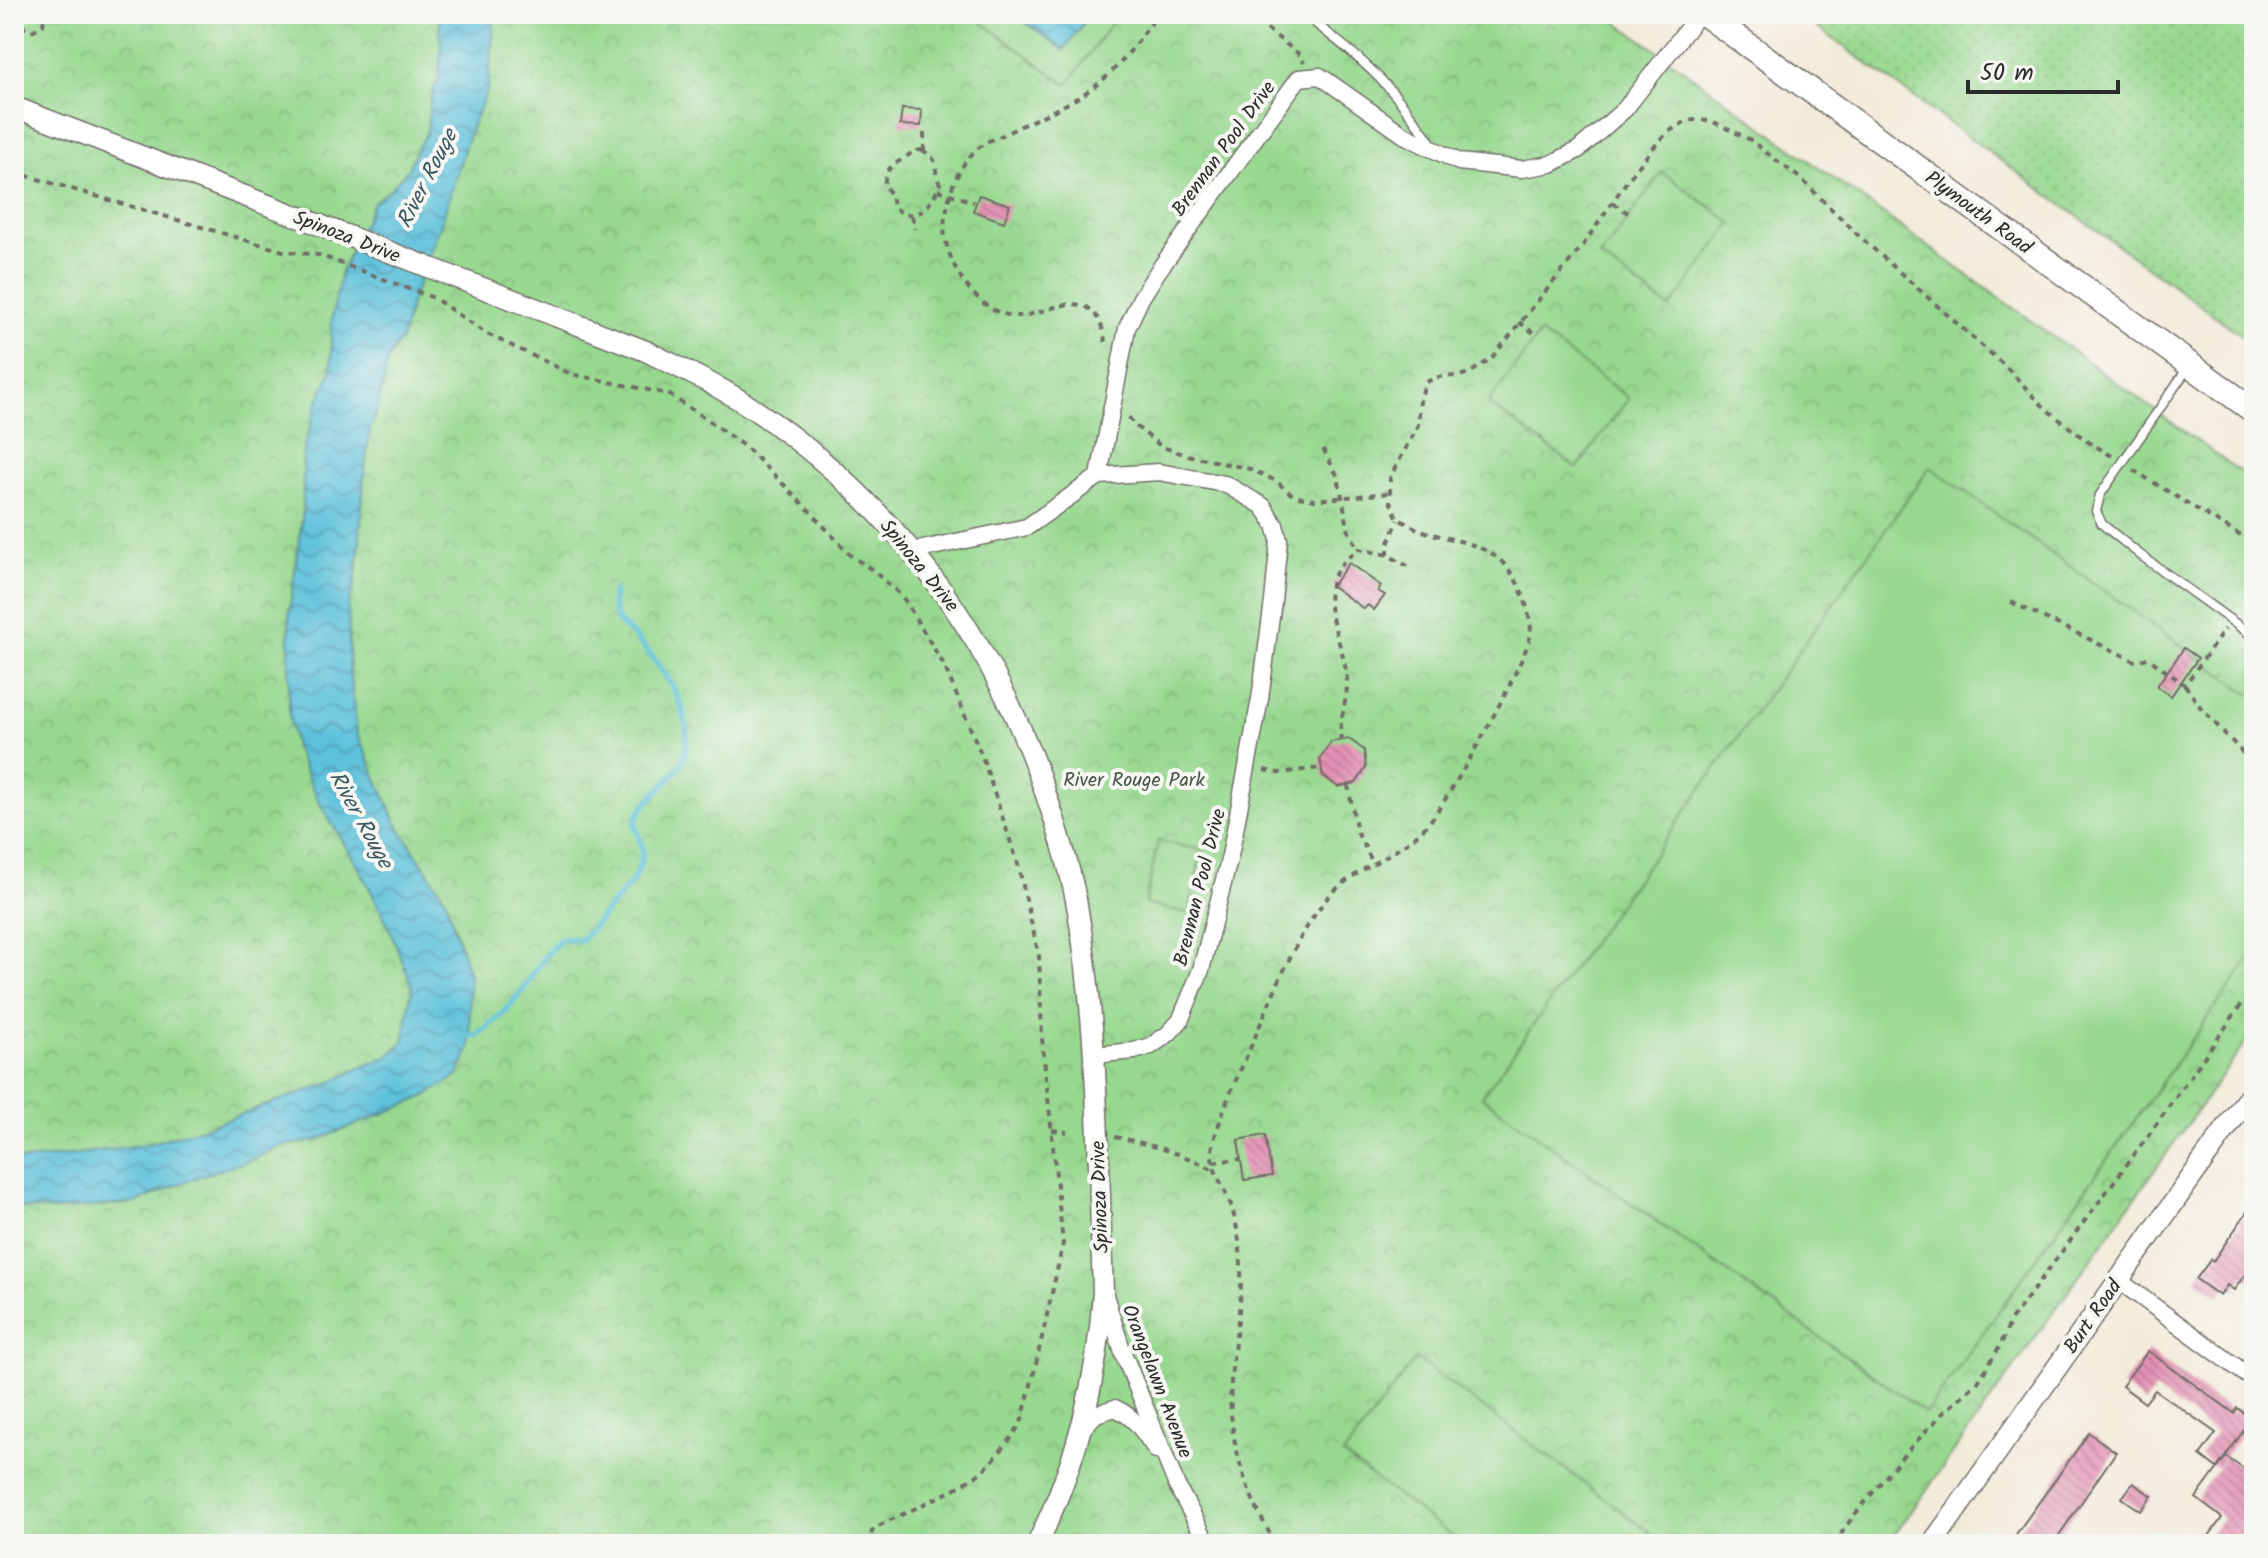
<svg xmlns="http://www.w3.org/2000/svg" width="2268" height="1558" viewBox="0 0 2268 1558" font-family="Kalam,sans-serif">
<defs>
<pattern id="grass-dots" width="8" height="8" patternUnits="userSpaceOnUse" patternTransform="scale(2)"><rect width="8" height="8" fill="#97d88f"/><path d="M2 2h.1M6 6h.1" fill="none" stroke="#82ba7c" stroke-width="1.8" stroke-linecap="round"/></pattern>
<pattern id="park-crowns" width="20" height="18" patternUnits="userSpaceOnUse" patternTransform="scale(2)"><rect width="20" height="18" fill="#97d88f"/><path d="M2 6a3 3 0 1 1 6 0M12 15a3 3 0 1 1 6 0" fill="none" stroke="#82ba7c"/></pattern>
<pattern id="water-waves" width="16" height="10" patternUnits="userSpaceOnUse" patternTransform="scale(2)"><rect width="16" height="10" fill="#5dc1db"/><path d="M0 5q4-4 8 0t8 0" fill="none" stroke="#4d9db2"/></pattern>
<pattern id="building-back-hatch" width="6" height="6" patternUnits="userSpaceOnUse" patternTransform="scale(2)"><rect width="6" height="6" fill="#e491b4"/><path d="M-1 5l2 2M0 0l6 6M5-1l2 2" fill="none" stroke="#b97793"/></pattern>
</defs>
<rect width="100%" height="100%" fill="#f6f6f2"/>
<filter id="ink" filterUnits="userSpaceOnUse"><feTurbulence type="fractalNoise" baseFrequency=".0125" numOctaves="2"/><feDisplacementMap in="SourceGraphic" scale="16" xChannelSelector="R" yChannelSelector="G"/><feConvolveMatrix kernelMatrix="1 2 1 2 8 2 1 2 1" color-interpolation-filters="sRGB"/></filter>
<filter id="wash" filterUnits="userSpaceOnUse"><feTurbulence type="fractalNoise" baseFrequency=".006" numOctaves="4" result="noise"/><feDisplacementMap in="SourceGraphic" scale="32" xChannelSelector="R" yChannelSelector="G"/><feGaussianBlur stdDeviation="1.8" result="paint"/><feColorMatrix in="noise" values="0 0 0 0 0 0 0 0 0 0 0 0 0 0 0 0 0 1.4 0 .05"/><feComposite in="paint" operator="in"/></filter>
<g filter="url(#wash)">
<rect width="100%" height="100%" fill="#f3ebda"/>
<path fill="url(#grass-dots)" stroke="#61825d" stroke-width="2" d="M1799 14H2254V344Z"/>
<path fill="url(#park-crowns)" stroke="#61825d" stroke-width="2" d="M14 14H1606L2254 482V1031L1888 1544H14Z"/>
<g fill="#97d88f" stroke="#61825d" stroke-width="2">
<path d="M971 14H1118L1067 85Z"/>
<path d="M1662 172 1732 223 1670 308 1600 257Z"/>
<path d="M1540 333 1629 398 1577 468 1488 403Z"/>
<path d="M1930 467 2254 697V953L1926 1413 1482 1097Z"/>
<path d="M1158 841 1202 850 1189 913 1145 904Z"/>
<path d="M1416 1358 1666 1544H1463L1343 1455Z"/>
</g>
<g fill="url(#water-waves)" stroke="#447683" stroke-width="2">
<path d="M439 14H491L494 26 488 89 471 128 441 224 411 302 402 337 388 359 378 408 370 429 364 475 359 552 355 582 348 607 350 674 357 733 396 822 446 900 469 976 470 1047 459 1075 424 1097 315 1141 280 1146 251 1160 194 1178 135 1203 56 1210 14 1208V1161L49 1158 148 1144 203 1128 329 1083 362 1067 387 1057 404 1041 412 986 388 925 363 875 318 800 295 748 289 715V615L303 511V450L318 401 331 372V323L341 272 373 203 390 189 408 169 417 148 426 134 431 98 439 77 441 47Z"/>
<path d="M1014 14H1090L1064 50Z"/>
</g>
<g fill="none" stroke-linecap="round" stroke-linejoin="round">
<path stroke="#5dc1db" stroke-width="6" d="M463 1034 474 1036C494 1024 510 1007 524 988 537 970 545 952 563 938L581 940 633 881C638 871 644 857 642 846 640 835 632 827 637 817 647 796 677 777 683 759 698 713 665 670 636 638 629 631 618 625 615 616 612 608 613 599 614 591"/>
</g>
<g id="blocks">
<g fill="url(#building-back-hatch)">
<path d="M902 109 922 110 921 126 900 125Z"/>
<path d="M979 195 1010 205 1004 222 973 211Z"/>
<path d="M1349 563 1381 586 1378 591 1385 595 1374 610 1368 605 1364 609 1332 586Z"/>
<path d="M2184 648 2198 658 2171 696 2157 686Z"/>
<path d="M1349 739 1364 750 1366 768 1356 783 1338 787 1323 776 1320 759 1331 742Z"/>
<path d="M1265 1135 1272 1176 1244 1180 1238 1140Z"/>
<path d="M2254 1202V1283L2244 1276 2234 1290 2227 1285 2220 1296 2196 1279 2211 1259 2213 1261Z"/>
<path d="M2148 1351 2234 1413 2237 1408 2252 1419 2217 1468 2200 1455 2216 1433 2155 1390 2145 1403 2122 1386Z"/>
<path d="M2089 1433 2116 1452 2053 1544H2009Z"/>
<path d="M2226 1457 2254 1476V1528L2242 1544H2203L2222 1518 2196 1498Z"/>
<path d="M2133 1483 2152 1496 2141 1511 2122 1498Z"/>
</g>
</g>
</g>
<g filter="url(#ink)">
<use href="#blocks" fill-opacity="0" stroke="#716e68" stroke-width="2"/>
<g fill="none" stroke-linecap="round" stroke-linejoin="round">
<g stroke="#716e68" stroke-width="11">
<g id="service">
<path d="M1304 14C1331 36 1360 57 1384 83 1403 103 1418 124 1434 147"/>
<path d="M2187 369 2100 495 2096 511 2102 524 2139 554 2254 637"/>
</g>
</g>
<g stroke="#716e68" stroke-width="19">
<g id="minor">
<path d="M913 551 1027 527 1099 476"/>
<path d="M1094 1055 1134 1051 1151 1046 1168 1034 1180 1021 1201 970 1230 856 1260 699 1273 601 1279 540 1275 525 1263 506 1225 484 1159 472 1099 476 1127 328 1141 298 1158 271 1299 78 1320 76 1404 135 1459 162 1522 169 1551 164 1578 150 1625 109 1699 14"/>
<path d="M2118 1280 2254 1380"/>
<path d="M1105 1295 1123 1353 1177 1486 1208 1544"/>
<path d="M1082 1429 1096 1414 1115 1408C1135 1417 1144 1432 1156 1450"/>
</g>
</g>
<g stroke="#716e68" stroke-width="23">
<g id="tertiary">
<path d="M14 107 646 351C682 369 719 386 752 408 891 501 990 631 1044 789 1058 829 1071 869 1078 911 1099 1036 1098 1164 1103 1291 1098 1379 1076 1465 1037 1544"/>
<path d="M1932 1544 2254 1089"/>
</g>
</g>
<g stroke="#716e68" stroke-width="27">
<path id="primary" d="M1705 14 2254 411"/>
</g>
<g stroke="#716e68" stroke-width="4" stroke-dasharray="6 6" stroke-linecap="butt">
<path d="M19 14 21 26 32 31 43 25 45 14"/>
<path d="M1248 14 1300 55 1304 62"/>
<path d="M922 150C943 161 931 168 940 184 931 206 917 226 893 207L891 194 884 186C887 168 888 168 903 159 911 154 912 151 922 150Z"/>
<path d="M924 151V128"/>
<path d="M14 172 283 251 319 255 434 298 487 334 571 374 668 394 711 422 749 450 809 510 850 555 871 569 902 596 944 665 982 756 1018 864 1039 956 1042 1038 1063 1244 1033 1377 1022 1420 1013 1436 989 1465 975 1477 947 1493 874 1528 866 1544"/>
<path d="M938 190 974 202"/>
<path d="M1613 203 1631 215"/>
<path d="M912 216 915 229"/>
<path d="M1519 322 1538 336"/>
<path d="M1105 342C1104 328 1096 307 1080 305 1060 301 1040 315 1020 316 979 318 945 264 944 227 944 221 946 214 947 209 950 186 962 160 981 146 987 141 996 138 1003 135 1035 118 1070 106 1099 83 1122 65 1140 38 1158 14"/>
<path d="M1129 417 1133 424 1162 447 1187 455 1250 469 1276 481 1290 493 1298 497 1315 500 1390 493"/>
<path d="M1323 449 1338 477 1349 532 1359 549"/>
<path d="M2133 470 2254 544"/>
<path d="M1388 555V545L1398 520"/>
<path d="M2011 602 2135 661 2148 658 2185 685 2225 629"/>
<path d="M2185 685 2201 708 2254 765"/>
<path d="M1341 741C1338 720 1348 701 1347 680 1343 629 1303 588 1359 549L1388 555 1411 568"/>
<path d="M1264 770 1279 773 1321 768"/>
<path d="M1348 785 1357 832 1374 865"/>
<path d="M1052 1130 1067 1132"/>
<path d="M1115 1137C1150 1144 1183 1154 1214 1170"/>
<path d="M1213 1162 1241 1159"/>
<path d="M1276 1544C1246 1495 1227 1440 1231 1381 1233 1349 1240 1316 1241 1284 1242 1257 1239 1231 1231 1205 1225 1188 1212 1172 1212 1154 1212 1141 1219 1125 1223 1112 1231 1089 1242 1067 1252 1044 1272 997 1292 944 1324 902 1351 868 1398 857 1427 825 1446 805 1531 655 1531 631 1530 609 1520 581 1504 564 1482 542 1453 541 1426 532 1416 529 1407 523 1398 519L1390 501V478L1418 425 1420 401 1425 383C1439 375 1441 377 1456 376 1470 375 1480 366 1491 359L1583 245 1627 181 1653 148 1668 132 1688 120 1711 121 1749 139 1801 179 1858 235 2007 368 2046 409 2087 441 2112 456"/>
<path d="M1834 1544 1852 1518 1901 1458 1942 1414 1978 1382 2001 1344 2011 1320 2148 1136 2254 987"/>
</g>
<use href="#service" stroke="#fff" stroke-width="8"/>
<use href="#minor" stroke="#fff" stroke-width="16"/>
<use href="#tertiary" stroke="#fff" stroke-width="20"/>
<use href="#primary" stroke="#fff" stroke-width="24"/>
</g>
</g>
<g text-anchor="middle" stroke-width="8" stroke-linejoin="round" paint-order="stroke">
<g font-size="20" fill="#2b2b2b" stroke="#f6f6f2">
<text transform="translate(1223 148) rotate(-54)" y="7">Brennan Pool Drive</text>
<text transform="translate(1979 212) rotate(36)" y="7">Plymouth Road</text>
<text transform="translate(347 236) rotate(21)" y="7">Spinoza Drive</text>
<text transform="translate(920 565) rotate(51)" y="7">Spinoza Drive</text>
<text transform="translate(1199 887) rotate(-76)" y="7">Brennan Pool Drive</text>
<text transform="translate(1099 1197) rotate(-92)" y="7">Spinoza Drive</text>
<text transform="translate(2092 1316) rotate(-55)" y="7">Burt Road</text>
<text transform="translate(1158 1381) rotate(69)" y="7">Orangelawn Avenue</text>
</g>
<g font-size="20" fill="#465644" stroke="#f6f6f2">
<text x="1134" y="786">River Rouge Park</text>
</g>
<g font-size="22" font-style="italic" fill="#3a5860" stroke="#f6f6f2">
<text transform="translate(426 178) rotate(-63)" y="8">River Rouge</text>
<text transform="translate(362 819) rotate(61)" y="8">River Rouge</text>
</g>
</g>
<rect width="2268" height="1558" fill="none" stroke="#f6f6f2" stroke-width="48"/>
<path d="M1968 80v12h150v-12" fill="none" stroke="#2b2b2b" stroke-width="4"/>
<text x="1980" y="80" font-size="24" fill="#2b2b2b" stroke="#f6f6f2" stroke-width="6" paint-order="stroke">50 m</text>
</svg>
